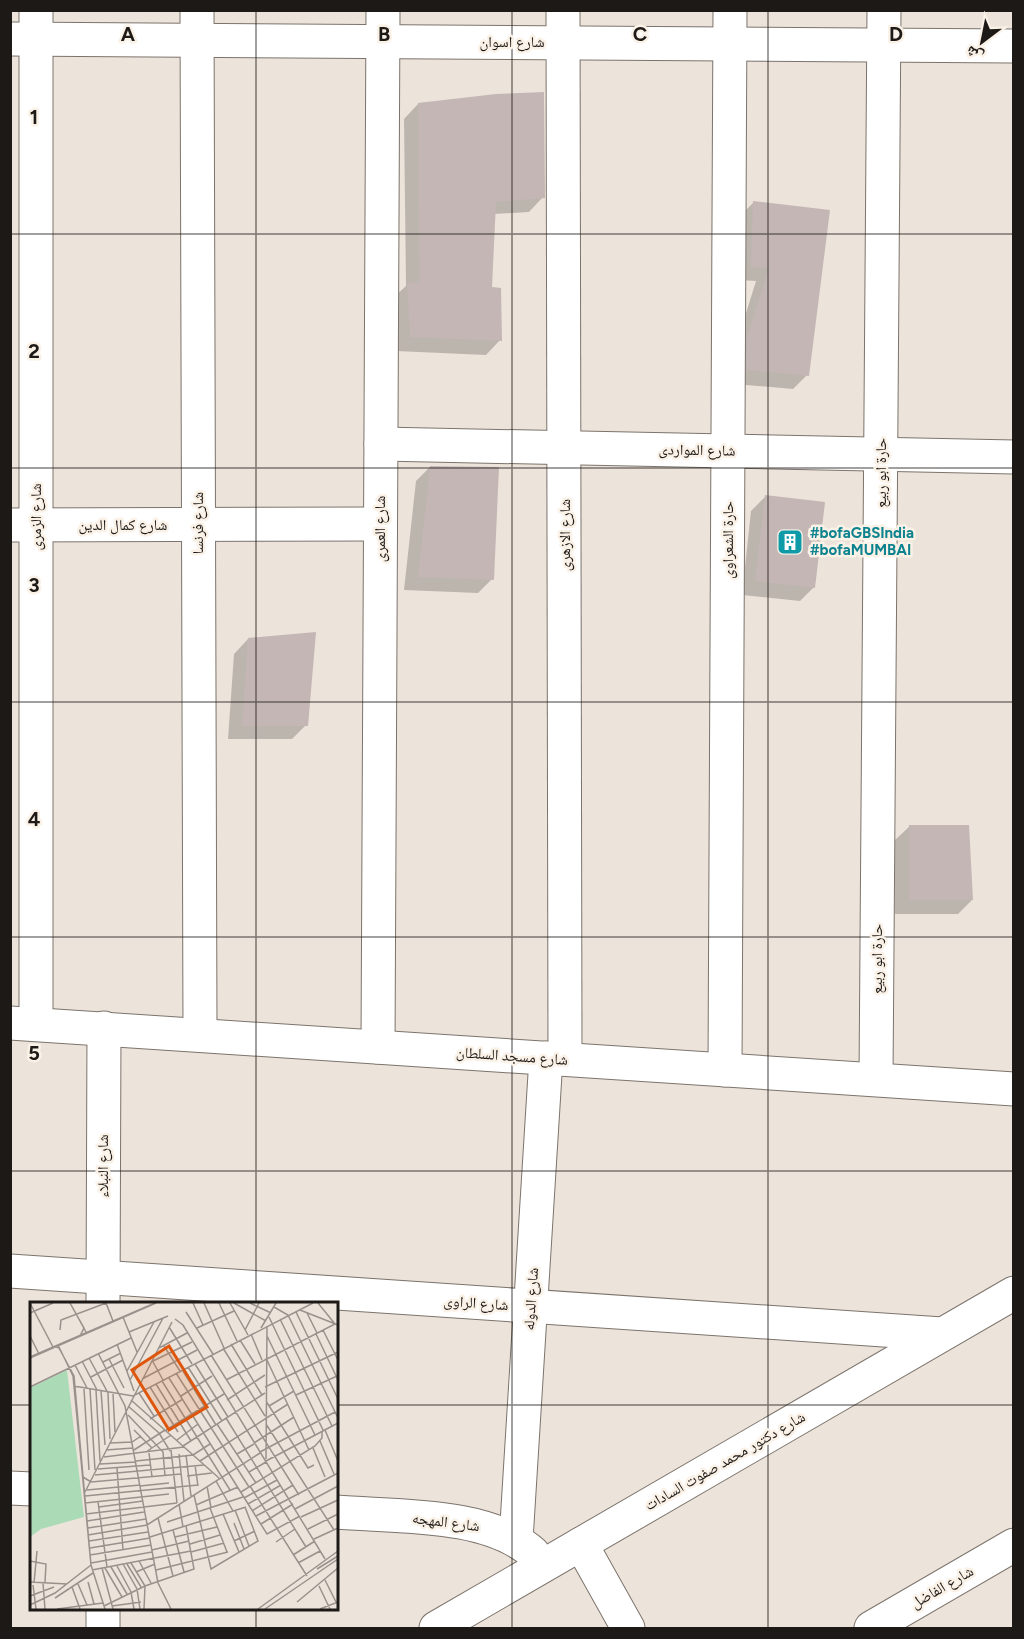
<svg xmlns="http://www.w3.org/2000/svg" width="1024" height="1639" viewBox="0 0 1024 1639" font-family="Figtree,'Noto Naskh Arabic',sans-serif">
<rect width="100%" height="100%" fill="#ece3da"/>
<g fill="#0003">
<path d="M418 104 543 197 529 212 494 214 491 289 500 340 486 355 396 351 394 297 406 286 404 119Z"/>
<path d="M753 203 807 375 793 389 734 384V352L756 281 738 280 739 217Z"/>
<path d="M430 467 492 579 478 593 404 590 416 481Z"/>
<path d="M765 497 814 587 800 601 742 595 751 511Z"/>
<path d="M248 639 306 725 292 739H228L234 654Z"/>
<path d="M910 826 972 900 958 914H895V840Z"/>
</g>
<g fill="#c4b6b4">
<path d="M544 92 545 198 496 202 492 287 501 288 502 341 410 337 407 282 419 283 418 103 496 94Z"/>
<path d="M753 201 830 210 809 376 747 370V337L769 268 751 267Z"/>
<path d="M430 466 499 467 494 580 418 577Z"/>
<path d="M765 495 825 502 815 588 755 581Z"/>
<path d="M316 632 308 726H242L248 638Z"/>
<path d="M909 825H969L973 900H909Z"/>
</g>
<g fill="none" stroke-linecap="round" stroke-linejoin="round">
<g stroke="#7c746c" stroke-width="35">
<g id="street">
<path d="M36 10V1024"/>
<path d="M197 10 200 1035"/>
<path d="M563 10 565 1059"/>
<path d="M10 39 1014 46"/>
<path d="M381 444 1014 457"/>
<path d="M10 525 380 524"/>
<path d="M378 1047 383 10"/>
<path d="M725 1070 730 10"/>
<path d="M876 1079 884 10"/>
<path d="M10 1271 942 1334"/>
<path d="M103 1303 104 1028"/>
<path d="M10 1488 32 1489"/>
<path d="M336 1512C396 1517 487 1512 533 1553"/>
<path d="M516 1540 546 1058"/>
<path d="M581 1544 628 1628"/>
<path d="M103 1628V1608"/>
<path d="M436 1628 1014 1293"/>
<path d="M871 1628 1014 1545"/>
</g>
</g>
<g stroke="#7c746c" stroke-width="35">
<path id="secondary" d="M10 1023 1014 1089"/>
</g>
<use href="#street" stroke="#fff" stroke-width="33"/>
<use href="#secondary" stroke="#fff" stroke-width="33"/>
</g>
<path fill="none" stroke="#1c1916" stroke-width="1.5" stroke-opacity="0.55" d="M256 10V1303M512 10V1628M768 10V1628M10 234H1014M10 468H1014M10 702H1014M10 937H1014M10 1171H1014M10 1405H32M336 1405H1014M256 1608V1628"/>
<defs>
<g id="building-square" transform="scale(1.35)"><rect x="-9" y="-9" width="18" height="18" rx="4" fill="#0f9aa8" stroke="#faf1e7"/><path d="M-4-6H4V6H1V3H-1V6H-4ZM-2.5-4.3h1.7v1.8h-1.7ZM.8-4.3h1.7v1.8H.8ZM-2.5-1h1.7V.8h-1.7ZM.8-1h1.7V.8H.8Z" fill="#fff"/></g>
</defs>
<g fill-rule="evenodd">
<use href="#building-square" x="790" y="542"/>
</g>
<g text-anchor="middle" stroke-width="5" stroke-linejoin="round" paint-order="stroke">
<g font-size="15" fill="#1c1916" stroke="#faf1e7">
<text x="512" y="47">شارع اسوان</text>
<text transform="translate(697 450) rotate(1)" y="5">شارع المواردى</text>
<text transform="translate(881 473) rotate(-90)" y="5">حارة ابو ربيع</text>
<text transform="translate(36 517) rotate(-90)" y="5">شارع الزمرى</text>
<text transform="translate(198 523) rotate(-90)" y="5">شارع فرنسا</text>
<text x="123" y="530">شارع كمال الدين</text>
<text transform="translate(380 529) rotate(-90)" y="5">شارع العمرى</text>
<text transform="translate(565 535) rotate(-90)" y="5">شارع الازهرى</text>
<text transform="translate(728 540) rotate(-90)" y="5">حارة الشعراوى</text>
<text transform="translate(877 959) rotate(-90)" y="5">حارة ابو ربيع</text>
<text transform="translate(512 1056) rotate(4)" y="5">شارع مسجد السلطان</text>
<text transform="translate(103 1166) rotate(-90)" y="5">شارع النبلاء</text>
<text transform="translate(531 1299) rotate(-86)" y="5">شارع الدوله</text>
<text transform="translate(476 1303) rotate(4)" y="5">شارع الراوى</text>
<text transform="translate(725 1461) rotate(-30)" y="5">شارع دكتور محمد صفوت السادات</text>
<text transform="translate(446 1522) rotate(7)" y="5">شارع المهجه</text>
<text transform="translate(942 1587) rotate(-30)" y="5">شارع الفاضل</text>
</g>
<g font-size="15" font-weight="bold" fill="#0d838f" stroke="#faf1e7" text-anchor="start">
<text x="810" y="538">#bofaGBSIndia<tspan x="810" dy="17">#bofaMUMBAI</tspan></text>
</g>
</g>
<g transform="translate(30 1302)">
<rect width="308" height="308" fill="#ece3da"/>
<path d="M37 68 54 215 11 227 0 235V86Z" fill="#abdbb6"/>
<path fill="none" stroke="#99928c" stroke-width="1.5" d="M0 1 23 45M40 1 56 30M40 1 54 26 50 34M163 1 173 23M174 1 194 46M189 1 207 39M200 1 218 33M204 1 236 19M220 1 241 11M244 5 258 13 308 116M270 8 308 23M156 10 183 52M266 10 308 97M0 11 23 1M277 11 287 31M93 15 107 50M239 15 293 128M145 17 153 23 295 257M250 17 302 124M139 25 162 62M167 26 204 9M231 26 246 1M30 28 31 18 76 1 83 19M215 28 229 1M293 28 308 58M99 30 138 14M221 32 232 58M286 32 308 78M0 34 9 52M237 34 285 133M210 38 225 62M87 42 104 89M201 42 232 93M28 43 43 74 61 263 75 307M24 44 29 46 44 74 61 263 75 307M134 44 150 69M129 46 157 31M193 46 235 114M68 51 95 104 128 281 141 307M181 53 269 193M0 55 125 1M0 56 126 1M59 56 78 91 80 137M236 56 279 148M79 57 94 86M52 59 67 88M73 60 91 51M121 60 162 40M123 60 133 78M165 62 198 115M45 63 57 86M158 65 192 119M97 69 124 20M153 69 186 123M146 71 219 185M61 75 93 58M139 76 237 232 270 214M112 77 167 48M100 78 133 16M196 78 305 22 288 1M132 79 200 188M126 82 161 139M44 84 103 94 283 1M0 85 101 36M120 85 148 130M235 85 308 50M54 87 59 168M60 87 65 168M66 88 70 159M114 88 138 127M71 89 75 143M109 91 124 114M83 92 85 130M266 93 307 74M151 94 182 74M101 98 189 176M197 98 235 73M236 99 278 166 284 163M98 104 129 131 140 149M239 104 264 89M98 113 133 150 135 174M196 116 276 245M120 117 153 97M187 122 226 181M236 122 304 228M104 128 122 146M136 128 194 92M295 128 308 159M147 138 168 122M290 139 304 172M80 141 102 140 111 134M224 141 264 115M153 144 235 91M283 146 295 175M76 148 103 146M104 148 135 128M141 148 147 201M116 150 141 133M230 150 305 110M119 151 122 175M149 152 154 199M207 152 224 142M156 153 161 194M74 155 154 145M236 157 237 24M106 159 163 153 180 142M170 159 258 102M236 159 308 121M70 162 106 160M165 163 168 184M87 166 93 248M68 167 120 163M219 170 236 160M65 173 174 163M157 174 182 171M53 175 61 180 151 172M186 179 203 209M110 184 139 181M177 184 181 206M220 184 277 274M57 188 110 183M55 190 142 20M211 190 285 144 292 136V129M164 193 181 267 228 239 215 205M55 194 168 183M214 196 247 178M68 200 77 265M55 201 139 192M149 202 153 225M218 202 251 183M166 203 208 185M69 205 113 199M180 206 197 250M265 207 308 184M205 208 219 244M222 209 263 183M56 212 147 201M193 212 209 250M226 214 308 171M271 215 308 198M128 216 143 274M57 219 114 210M137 220 213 195M204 221 214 247M231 222 263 202M58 226 116 217M278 227 308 212M143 228 154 270M58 233 117 223 230 151M120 235 216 205M145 235 187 225M284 237 308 226M59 239 118 230M204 239 225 229M246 240 265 227M160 242 190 233M60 246 120 236M122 248 159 239M161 250 194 241M60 253 121 243M263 253 285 239M0 259 16 262 15 280M109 259 121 281M61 261 122 250M101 261 115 284 114 307M268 261 290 249M93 262 107 287 110 307M97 262 111 285M87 264 101 290 104 307M81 265 97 292M72 266 83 307M75 266 92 295M287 267 308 254M62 268 161 249M126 268 198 250M106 270 125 262M295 278 306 300M0 280 37 282M58 280 64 302M4 281 7 249M13 281 15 307M48 282 57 303M3 283 6 307M289 284 300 307M42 285 50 307M0 294 24 285M25 296 63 271M267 300 308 266M0 303 25 291 61 263M74 304 115 284 164 267 156 224M82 304 111 300M27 307 73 301M228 307 308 249M235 307 308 257M290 307 308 300"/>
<path fill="#de560c" fill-opacity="0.15" stroke="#de560c" stroke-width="3" d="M139 44 177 105 139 128 102 68Z"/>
<rect width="308" height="308" fill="none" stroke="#1c1916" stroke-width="3"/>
</g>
<g font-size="20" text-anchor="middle" font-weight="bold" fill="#1c1916" stroke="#faf1e7" stroke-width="5" stroke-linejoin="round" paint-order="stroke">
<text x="128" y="41">A</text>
<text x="384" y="41">B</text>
<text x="640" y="41">C</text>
<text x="896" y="41">D</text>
<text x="34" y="124">1</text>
<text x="34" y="358">2</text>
<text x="34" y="592">3</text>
<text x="34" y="826">4</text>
<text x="34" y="1060">5</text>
</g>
<rect width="1024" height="1639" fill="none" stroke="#1c1916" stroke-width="24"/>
<g transform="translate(982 42) rotate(212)" stroke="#faf1e7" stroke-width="4.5" paint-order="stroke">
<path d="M0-4.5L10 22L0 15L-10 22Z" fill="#1c1916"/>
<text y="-9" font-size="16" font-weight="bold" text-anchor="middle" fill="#1c1916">ش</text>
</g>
</svg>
